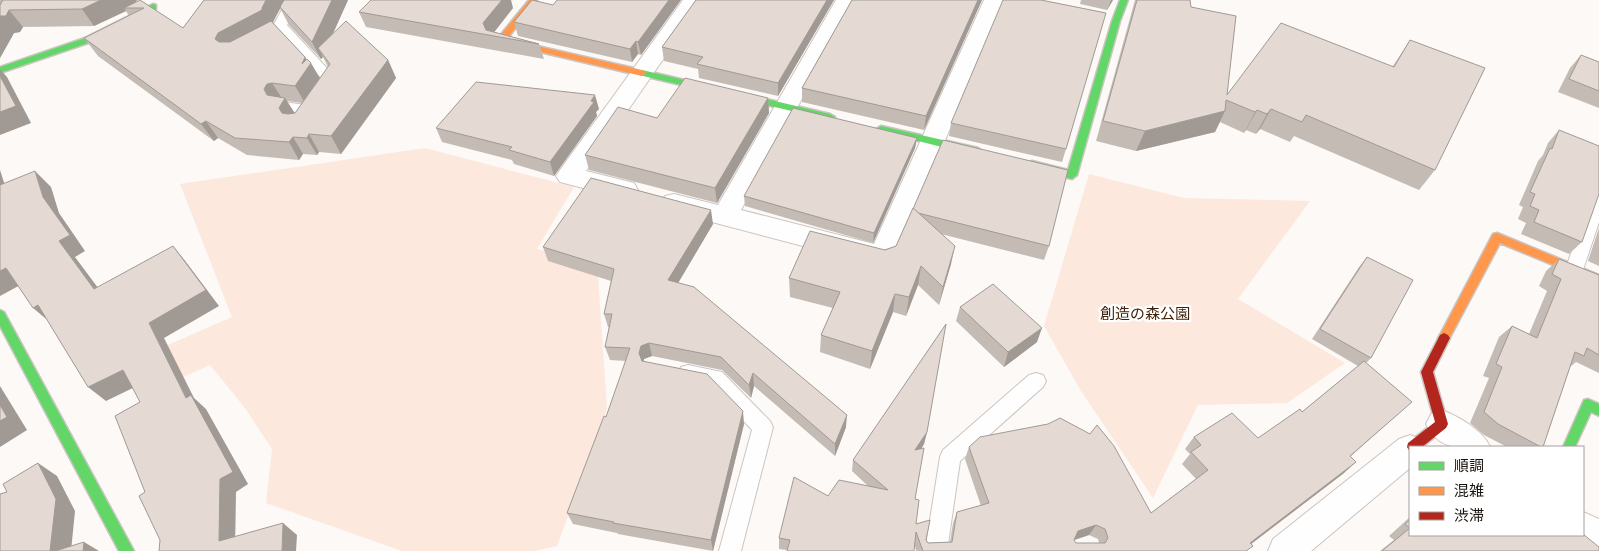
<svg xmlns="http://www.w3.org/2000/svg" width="1599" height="551" viewBox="0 0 1599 551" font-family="Arial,'Noto Sans JP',sans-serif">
<rect width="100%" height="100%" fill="#fcf9f7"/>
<g fill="#fde8dd">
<path d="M425 148 574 187 537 249 597 262 607 409 557 546 534 551H402L266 503 272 449 245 408 210 365 172 382 161 348 232 317 180 184Z"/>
<path d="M1089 174 1184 198 1310 201 1238 299 1345 363 1287 403 1198 405 1153 498 1081 391 1044 326Z"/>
</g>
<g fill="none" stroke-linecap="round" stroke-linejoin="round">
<g stroke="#cac5c1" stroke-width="2">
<g id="lane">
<path d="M287 0H301L287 25 338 80 328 94H318L316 91 323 80 273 26Z"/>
<path d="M283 102 314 106 316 110 314 114 309 115 278 111 276 107 278 103Z"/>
<path d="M1599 192V222L1583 270 1580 275 1574 277 1568 275 1565 270 1591 198 1593 194Z"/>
<path d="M688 365 722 372 770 421 773 427 741 551H719L752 430 710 385 681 379 678 373 681 367Z"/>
<path d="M1036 373 1043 375 1046 381 1043 387 960 461 947 551H925L940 457 943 450 1029 375Z"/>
</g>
</g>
<g stroke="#cac5c1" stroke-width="2">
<g id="street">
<path d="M683 0H704L586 171 634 183 638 190 634 197 625 199 560 182 556 176 560 170Z"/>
<path d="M836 0H856L741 210 874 244 984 0H1004L896 257 892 264 882 267 674 212 665 210 661 203 665 196 674 194 718 205Z"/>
<path d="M1442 410C1459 417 1483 430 1490 447 1463 447 1440 453 1426 424L1431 414Z"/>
<path d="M1410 435 1421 439 1425 447H1410V468L1311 551H1268L1273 539 1399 439Z"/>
<path d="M1583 512 1599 519V551H1582L1569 535H1583Z"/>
</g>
</g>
<g stroke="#cac5c1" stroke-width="3">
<g id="fast">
<path d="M1120 0H1128L1120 21 1077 175 1072 179 1028 168 1027 165 1032 161 1068 170 1112 21Z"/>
<path d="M153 4 156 5V9L91 42 0 73V67L85 38Z"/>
<path d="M642 70 830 114 835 117 830 120 639 75V71Z"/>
<path d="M881 126 978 148 983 152 978 156 878 131 876 129Z"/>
<path d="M0 310 4 312 134 551H119L0 326Z"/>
<path d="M1588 399 1599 404V416L1591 412 1575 447H1563L1584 400Z"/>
</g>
</g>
<g stroke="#cac5c1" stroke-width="3">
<g id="slow">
<path d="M529 0H537L507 39 642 70 647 73 642 76 498 42V38Z"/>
<path d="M1497 233 1599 275V284L1500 243 1448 341 1444 343 1440 341 1438 338 1440 335 1493 234Z"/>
</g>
</g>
<g stroke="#cac5c1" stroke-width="3">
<path id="jam" d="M1444 333 1448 335 1450 338 1433 372 1448 424 1446 428 1422 447H1410V452L1407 447 1408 443 1435 422 1421 372 1440 335Z"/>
</g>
<use href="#lane" fill="#fffefe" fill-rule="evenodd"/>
<use href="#street" fill="#fffefe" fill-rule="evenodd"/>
<use href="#fast" fill="#63d668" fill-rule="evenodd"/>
<use href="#slow" fill="#ff974d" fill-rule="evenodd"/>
<use href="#jam" fill="#b3261e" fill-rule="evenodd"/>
</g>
<g fill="#c5bbb5" fill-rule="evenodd">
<path d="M0 0H137L136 2 183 28 204 0H348L333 34 388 60 396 78 341 154 319 152 317 155 303 154 299 160 247 155 218 138 214 141 98 56 84 38 129 16 126 11 94 26 23 27 20 32 14 33 0 58ZM280 8 289 25 321 59 323 57 328 67 320 79 305 57 273 23ZM287 101 302 103 295 113H294Z"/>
<path d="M681 0 641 55 638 54 632 62 518 36 514 22 553 5Z"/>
<path d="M696 0H834L778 96 699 78 698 69 664 61 662 47Z"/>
<path d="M852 0H982L924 130 802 102V88Z"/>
<path d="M1081 0H1113L1107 10 1080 4Z"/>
<path d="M1135 0H1190L1191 7 1227 95 1393 66 1410 40 1435 170 1419 190 1294 136 1290 142 1260 129 1256 134 1246 130 1244 133 1220 122 1215 132 1136 151 1096 141Z"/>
<path d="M513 8 494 32 539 44 544 59 366 27 359 12Z"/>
<path d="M1581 55 1599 62V108L1558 92 1570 68Z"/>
<path d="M768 98 769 113 717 203 589 170 585 155 657 118Z"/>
<path d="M599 109 596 112 597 116 554 176 514 164 512 160 442 142 436 128Z"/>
<path d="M951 123 1066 149 1062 162 949 136Z"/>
<path d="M1559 130 1582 242 1569 254 1521 234 1526 223 1518 219 1523 207 1519 205 1538 161 1543 155 1548 143Z"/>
<path d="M917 138 915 148 873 243 745 206 744 196Z"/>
<path d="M913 209 1049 246 1044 260 941 234 951 264 939 305 918 285 906 316 893 312 870 369 820 352 821 335 833 308 790 297 789 278 896 246Z"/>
<path d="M713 224 678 283 846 427 835 456 754 386 751 398 722 370 652 356 644 359V361L744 424 713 551 618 534 617 533 573 524 567 513 606 417 626 361 610 360 605 347 609 327H608L604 314 611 281 548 261 543 247Z"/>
<path d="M1599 228V266L1588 261Z"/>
<path d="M1367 257 1371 358 1366 363 1398 414 1351 456 1344 473 1251 544 1247 551H916L915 546 787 550 779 549V538L828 496 868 486 852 471 853 460 927 432 924 444 921 449 915 499 916 524 928 543 950 542 953 523 957 512 981 506 965 459 969 447 1151 513 1196 479 1182 464 1190 454 1185 449 1194 437 1258 438 1302 412 1358 366 1312 339 1359 267ZM1089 535 1098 539 1099 543H1076L1074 540Z"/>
<path d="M1559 259 1599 275V373L1576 362 1570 367 1543 447H1507L1484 435 1470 423 1489 378 1483 376 1499 337 1512 326 1529 334 1547 291 1539 286 1546 271Z"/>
<path d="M960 307 1037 342 1004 367 956 321Z"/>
<path d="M1410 517V535L1599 551H1380L1394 540 1389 536Z"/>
</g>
<g fill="#a09994">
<path d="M101 0H137L134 4 124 8 126 11 94 26 82 9Z"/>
<path d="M266 0H285L271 25 226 56 215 39 218 33 262 8Z"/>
<path d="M332 0H348L323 55 318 48 323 57 321 59 312 42Z"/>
<path d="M499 0H511L513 8 492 35 487 34 483 23Z"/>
<path d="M669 0H681L641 55 638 42Z"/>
<path d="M827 0H834L778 96V83Z"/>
<path d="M978 0H982L924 130 926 116Z"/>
<path d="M1111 0H1113L1107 10Z"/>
<path d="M0 3 8 12 9 10 23 27 20 32 14 33 0 58Z"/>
<path d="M636 41 638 54 632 62 630 49Z"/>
<path d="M305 57 310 65 311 63 321 80 305 103 295 86 302 64Z"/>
<path d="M388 60 396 78 341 154 331 136Z"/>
<path d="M0 69 7 77 31 123 0 135Z"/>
<path d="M272 83 283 100 267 95 264 89 267 84Z"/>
<path d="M595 95 599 109 596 112 597 116 554 176 550 162Z"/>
<path d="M285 98 296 115 289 125 279 108Z"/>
<path d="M768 98 769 113 717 203 715 188Z"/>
<path d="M1271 109 1260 129 1256 134 1267 114Z"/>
<path d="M1257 110 1246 130 1244 133 1255 112Z"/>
<path d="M1225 111 1215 132 1136 151 1145 131Z"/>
<path d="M206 121 218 138 214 141 201 124Z"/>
<path d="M309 134 319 152 317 155 307 138Z"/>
<path d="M293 137 303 154 299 160 289 142Z"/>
<path d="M917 138 915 148 873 243 874 233Z"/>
<path d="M0 170 9 198 0 202Z"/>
<path d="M35 171 51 187 59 213 85 251 75 257 110 304 94 289 59 241 43 197Z"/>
<path d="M711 210 713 224 671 295 668 280Z"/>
<path d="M173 246 186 262 219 306 164 338 194 398 206 409 248 484 236 492 235 551 219 541 186 398 149 323Z"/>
<path d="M955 246 951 264 939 305 943 287Z"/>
<path d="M921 266 918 285 906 316 909 297Z"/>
<path d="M6 268 24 283 0 296V271Z"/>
<path d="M895 294 893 312 870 369 872 351Z"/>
<path d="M38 305 51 323 33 308Z"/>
<path d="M1042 328 1037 342 1004 367 1008 352Z"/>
<path d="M649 343 652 356 644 359 642 367 639 353 641 346Z"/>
<path d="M123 370 139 385 106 401 88 387Z"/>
<path d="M753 373 754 386 751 398 749 385Z"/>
<path d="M0 386 27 430 0 447Z"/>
<path d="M743 411 744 424 713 551 711 540Z"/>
<path d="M847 415 846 427 835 456V444Z"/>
<path d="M927 432 924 444 913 462 915 450Z"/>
<path d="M1356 462 1344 473 1242 551 1250 543Z"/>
<path d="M38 463 57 476 75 511 71 551H50Z"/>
<path d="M283 523 297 535 296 551H282Z"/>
<path d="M1096 525 1089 535 1071 541 1078 531Z"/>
<path d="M84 542 99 551H83Z"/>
</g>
<g fill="#e5dad3" stroke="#a09994" fill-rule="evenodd">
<path d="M3 0H101L82 9 9 10 6 16H0V5Z"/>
<path d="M140 0 183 28 204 0H266L262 8V10L218 33 215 39 219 42H230L271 21 305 57 302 64 307 59 311 63 295 86 272 83 267 84 264 89 267 95 285 98 279 108 282 113 288 114 295 113 330 64 318 48 346 21 388 60 331 136 309 134 307 138 293 137 289 142 235 138 206 121 201 124 84 38 144 8H124Z"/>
<path d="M284 0H332L312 42 280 7Z"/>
<path d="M371 0H502L483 23 486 30 539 44 359 12Z"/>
<path d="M532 0 553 5 557 0H669L638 42 636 41 630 49 514 22Z"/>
<path d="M696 0H827L778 83 697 64 703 57 662 47Z"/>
<path d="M852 0H978L926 116 802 88Z"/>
<path d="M1003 0H1041L1106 13 1066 149 951 123Z"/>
<path d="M1137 0H1190L1191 7 1236 16 1227 95 1281 23 1394 67 1410 40 1485 68 1435 170 1306 115 1302 122 1271 109 1267 114 1257 110 1255 112 1226 100 1225 111 1145 131 1103 121Z"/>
<path d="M1581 55 1599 62V91L1569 79Z"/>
<path d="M0 76 16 106 0 112Z"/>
<path d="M685 78 768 98 715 188 585 155 618 107 657 118Z"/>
<path d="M476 82 595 95 591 101 594 102 550 162 509 150 512 147 436 128Z"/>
<path d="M793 108 917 138 874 233 744 196Z"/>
<path d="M1559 130 1599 146V194L1582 242 1534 222 1539 210 1530 206 1535 194 1530 192 1550 148 1552 149Z"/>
<path d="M943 140 1068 170 1049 246 918 213 913 209Z"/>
<path d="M35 171 43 197 70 235 59 241 94 289 173 246 206 290 149 323 186 398 191 395 233 472 220 479 219 541 283 523 282 551H159L160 540 139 496 145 492 115 416 140 402 123 370 88 387 38 305 33 308 6 268 0 271V185Z"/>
<path d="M591 178 711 210 668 280 694 287 847 415 835 444 753 373 749 385 721 357 649 343 641 346 639 353 642 361 707 374 743 411 711 540 613 523 614 522 567 513 604 416 606 417 630 348 605 347 612 314H604L614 269 543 247Z"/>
<path d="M913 208 955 246 943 287 921 266 909 297 895 294 872 351 821 335 840 292 789 278 810 231 885 250 896 246Z"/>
<path d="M1367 257 1413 280 1371 358 1320 329Z"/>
<path d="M1559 259 1599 275V355L1587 348 1584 356 1575 352 1543 447H1541L1498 424 1484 412 1502 367 1496 364 1512 326 1537 338 1561 279 1552 274Z"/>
<path d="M993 284 1042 328 1008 352 960 307Z"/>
<path d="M946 324 927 432 915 450 924 448 915 499 919 500 916 524 930 520 926 540 928 543 952 542 957 512 989 503 969 447 980 437 1048 424 1060 418 1090 434 1097 425 1114 446 1151 513 1208 470 1191 452 1201 445 1194 437 1232 413 1258 438 1300 409 1302 412 1364 361 1412 402 1350 456 1356 462 1250 543 1253 546 1246 551H923L916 532 914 551H787L790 540 779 538 794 477 828 496 839 480 888 490 853 460ZM1096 525 1105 529 1108 538 1105 543H1076L1074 540 1078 531Z"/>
<path d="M0 405 7 417 0 421Z"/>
<path d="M38 463 56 499 50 551H0V494L7 492 3 484Z"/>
<path d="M1410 520V535H1583V534L1599 547V551H1382L1410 528 1405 524Z"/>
<path d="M84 542 83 551H55Z"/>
</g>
<g text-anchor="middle" stroke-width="4.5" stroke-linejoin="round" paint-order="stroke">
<g font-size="15" fill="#41210a" stroke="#fff">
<text x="1145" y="319">創造の森公園</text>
</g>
</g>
<rect x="1409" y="446" width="175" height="90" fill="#ffffff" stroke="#a3a09e"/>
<rect x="1419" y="462" width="25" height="8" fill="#63d668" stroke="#a3a09e"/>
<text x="1454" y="471" font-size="15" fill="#1a120c">順調</text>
<rect x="1419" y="487" width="25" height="8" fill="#ff974d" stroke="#a3a09e"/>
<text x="1454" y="496" font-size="15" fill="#1a120c">混雑</text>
<rect x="1419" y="512" width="25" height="8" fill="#b3261e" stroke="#a3a09e"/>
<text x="1454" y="521" font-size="15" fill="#1a120c">渋滞</text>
</svg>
